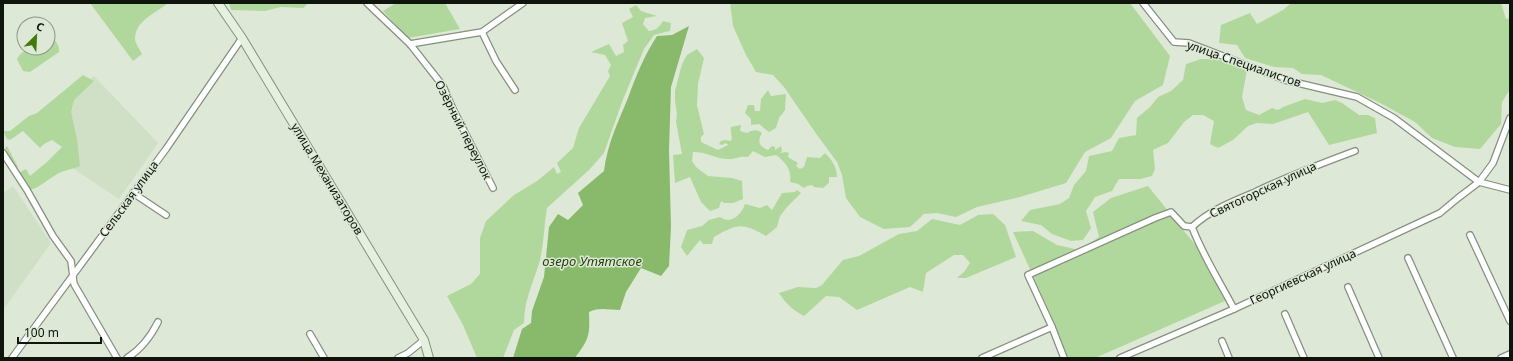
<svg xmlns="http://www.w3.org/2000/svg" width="1513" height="361" viewBox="0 0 1513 361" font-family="'Noto Sans',sans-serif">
<rect width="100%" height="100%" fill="#dde9d6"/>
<g fill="#cfe0c7">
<path d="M94 76 158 143 119 199 74 169 73 147 59 104Z"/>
<path d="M13 186 51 243 3 310V193Z"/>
</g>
<g fill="#b1d89c">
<path d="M90 3H168C155 14 135 20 135 40 136 44 140 50 142 54L133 61Z"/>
<path d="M229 3H309L303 8 281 7 265 11 231 10Z"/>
<path d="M396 3H445L460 29 408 38 383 11Z"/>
<path d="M730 3H1130L1170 56 1163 85 1135 101 1111 138 1085 152 1066 183 1020 197 977 207 956 217 937 213 924 214 910 227 884 229 860 217 846 198 842 175 837 162 817 135 784 87 773 75 756 72 746 55 733 26Z"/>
<path d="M1291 3H1501L1506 19 1510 18 1509 91 1502 102 1501 124 1480 149 1455 147 1432 138 1415 122 1380 103 1321 75 1302 74 1293 68 1274 67 1245 58 1237 45 1219 43 1221 25 1250 13 1257 24 1283 10Z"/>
<path d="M636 5 641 11 657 16 645 18 643 24 649 31C657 30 659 27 663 21L671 23 670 31 654 35 644 49 622 102 604 153 590 169 547 208C544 225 544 243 540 260 534 281 524 300 524 323L514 330 503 358H477L463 325 447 296 471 284 480 274V238L486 221 514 195 537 181 554 167 557 174 561 172 557 163 573 148 579 128 610 76 608 71 611 65 605 55 591 52 609 44 616 56 624 52 623 45 628 41 622 23 633 17 629 9Z"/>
<path d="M48 35C54 38 60 45 59 52L30 72 23 71 17 59C24 46 35 48 48 48Z"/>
<path d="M697 49 704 58 698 84 697 105 704 134 701 137V142L718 150 728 145 726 143 722 145 719 144 721 141 725 140 731 141C733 136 730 132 731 127L741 125 740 131 747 133C753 130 756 129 762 133 757 142 759 146 768 150L772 146 775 147V150L781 146 782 151 780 153 786 152 789 153 788 157 798 163 796 166 800 169 804 167 807 157 820 158 825 153C832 160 837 167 837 177H829V183L823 188 814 187 812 185 807 186 804 188 798 184 790 182C792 169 785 162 776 155L765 157 753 151 748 157C738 156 735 160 728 159 716 159 707 152 693 152L692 161 696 167 708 176 732 178 742 181 743 199 733 203H724L721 201 719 208 710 211 701 202 690 177 675 183 673 155 682 154 676 122 677 114 675 101V91L682 64 687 55Z"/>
<path d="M1201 59H1217L1247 70 1242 97 1246 110 1259 115 1272 108 1278 110 1283 107 1305 99 1322 103 1335 100 1342 103 1359 115H1368L1375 118 1377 133 1329 145 1308 112 1273 124 1257 123 1248 126 1233 140 1218 148 1210 144 1214 121 1203 115H1193L1184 122 1168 143 1153 150 1155 169 1152 176 1140 179H1119L1112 191 1095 197 1086 211 1091 228 1083 240 1071 241 1052 234 1041 225 1021 221 1030 210 1060 204 1069 198 1074 185 1086 171 1089 156 1112 151 1119 138 1136 135 1137 118 1150 107 1158 97 1171 91 1183 80 1186 64Z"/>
<path d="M83 75 94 81 74 100 71 112 77 139 80 166C73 169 66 170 59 173 49 178 39 189 28 190L18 173 26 169 30 176 47 162 62 147 52 140 44 144 40 148 23 131 10 140 7 139 3 131H10L29 116 37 113Z"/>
<path d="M768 90 771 96 786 94 785 110 779 118 776 128 769 132 759 124 751 125V119L745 113 748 105H754L755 111H760L761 99Z"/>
<path d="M7 146 18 167 16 168 5 148Z"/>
<path d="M1148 186 1197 247 1225 301 1095 358H1067L1055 324 1013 232 1033 231 1057 245 1080 250 1099 237 1093 212 1111 198Z"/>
<path d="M797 190 801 193 787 207 780 216 777 227 766 236C741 222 738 224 714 237L712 244H703L700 240 687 256 681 247 687 230 702 226 709 220 720 217C731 225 741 215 745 204L760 208 767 205 772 210 782 193 795 192Z"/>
<path d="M993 214 1005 225 1016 257 966 278H957L964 272 970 263 963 255H954L926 273 923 292 910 287 857 310 839 297 826 296 804 316C793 310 785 303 779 293L798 287 816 288 822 285 843 260 859 256 899 234 917 231 932 219 960 225 978 215Z"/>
</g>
<path fill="#89ba6b" d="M689 26 671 87 669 150 671 227 669 266 661 276 641 268 626 292 620 310C608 310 600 307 589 312 590 336 589 339 575 358H513L522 329 531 323 532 311 544 277 549 227 558 214 568 220 583 205 578 193 604 171C607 145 618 122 628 98 636 76 644 56 657 36L672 35Z"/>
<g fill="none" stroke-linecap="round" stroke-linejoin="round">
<g stroke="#85907f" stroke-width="8">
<g id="street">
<path d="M367 3 410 44 443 86 453 109 493 188"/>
<path d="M1143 3 1174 42 1189 43 1285 80 1357 97 1394 118 1479 182 1510 190"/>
<path d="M482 32 496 61 515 90"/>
<path d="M410 44 482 32 523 3"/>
<path d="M3 153 27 190 53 236 71 261 74 284 117 358"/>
<path d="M133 193 166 215"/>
<path d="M1470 235 1510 321"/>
<path d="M1408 258 1453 358"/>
<path d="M1348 287 1379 358"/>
<path d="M1234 309C1220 282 1203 256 1192 227 1209 211 1231 202 1253 193 1286 177 1320 164 1355 151"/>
<path d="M1285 314 1304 358"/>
<path d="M310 334 324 358"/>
<path d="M1222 341 1229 358"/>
<path d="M12 358 166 149 242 38"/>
<path d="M127 358C140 350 151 336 158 322"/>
<path d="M398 358 408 353 424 340"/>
<path d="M982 358 1052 327"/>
<path d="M1064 358 1052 327 1028 275 1155 218 1171 212 1184 226 1192 227"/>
<path d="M1120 358 1234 309 1440 213 1458 198 1479 182 1493 163 1510 118"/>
<path d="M1501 358 1510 354"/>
</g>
</g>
<g stroke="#85907f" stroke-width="10">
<path id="secondary" d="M218 3 242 38 404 307 424 340 429 358"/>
</g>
<use href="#street" stroke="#fff" stroke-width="5.5"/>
<use href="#secondary" stroke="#e5f1de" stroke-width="8"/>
</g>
<g text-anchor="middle" stroke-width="3" stroke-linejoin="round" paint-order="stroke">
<g font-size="12" fill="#0f140d" stroke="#dde9d6">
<text transform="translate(1244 64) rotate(19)" y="4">улица Специалистов</text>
<text transform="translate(463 130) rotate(63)" y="4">Озёрный переулок</text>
<text transform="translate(327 179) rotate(59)" y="4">улица Механизаторов</text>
<text transform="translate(1263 190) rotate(-25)" y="4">Святогорская улица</text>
<text transform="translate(129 199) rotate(-54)" y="4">Сельская улица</text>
<text transform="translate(1303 277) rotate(-25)" y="4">Георгиевская улица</text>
</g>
<g font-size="13" font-style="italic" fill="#24430b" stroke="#dde9d6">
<text x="592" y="266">озеро Утятское</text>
</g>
</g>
<rect width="1513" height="361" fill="none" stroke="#0f140d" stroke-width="8"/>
<g transform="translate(36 36) rotate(24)"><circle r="19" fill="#dde9d6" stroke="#8b9486"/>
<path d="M0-3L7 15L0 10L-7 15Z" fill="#427a0e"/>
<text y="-6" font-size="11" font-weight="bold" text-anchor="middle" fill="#0f140d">С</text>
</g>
<path d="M18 337v6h83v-6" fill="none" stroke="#0f140d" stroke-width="2"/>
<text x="24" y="337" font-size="12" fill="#0f140d" stroke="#dde9d6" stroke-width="3" paint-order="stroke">100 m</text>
</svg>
